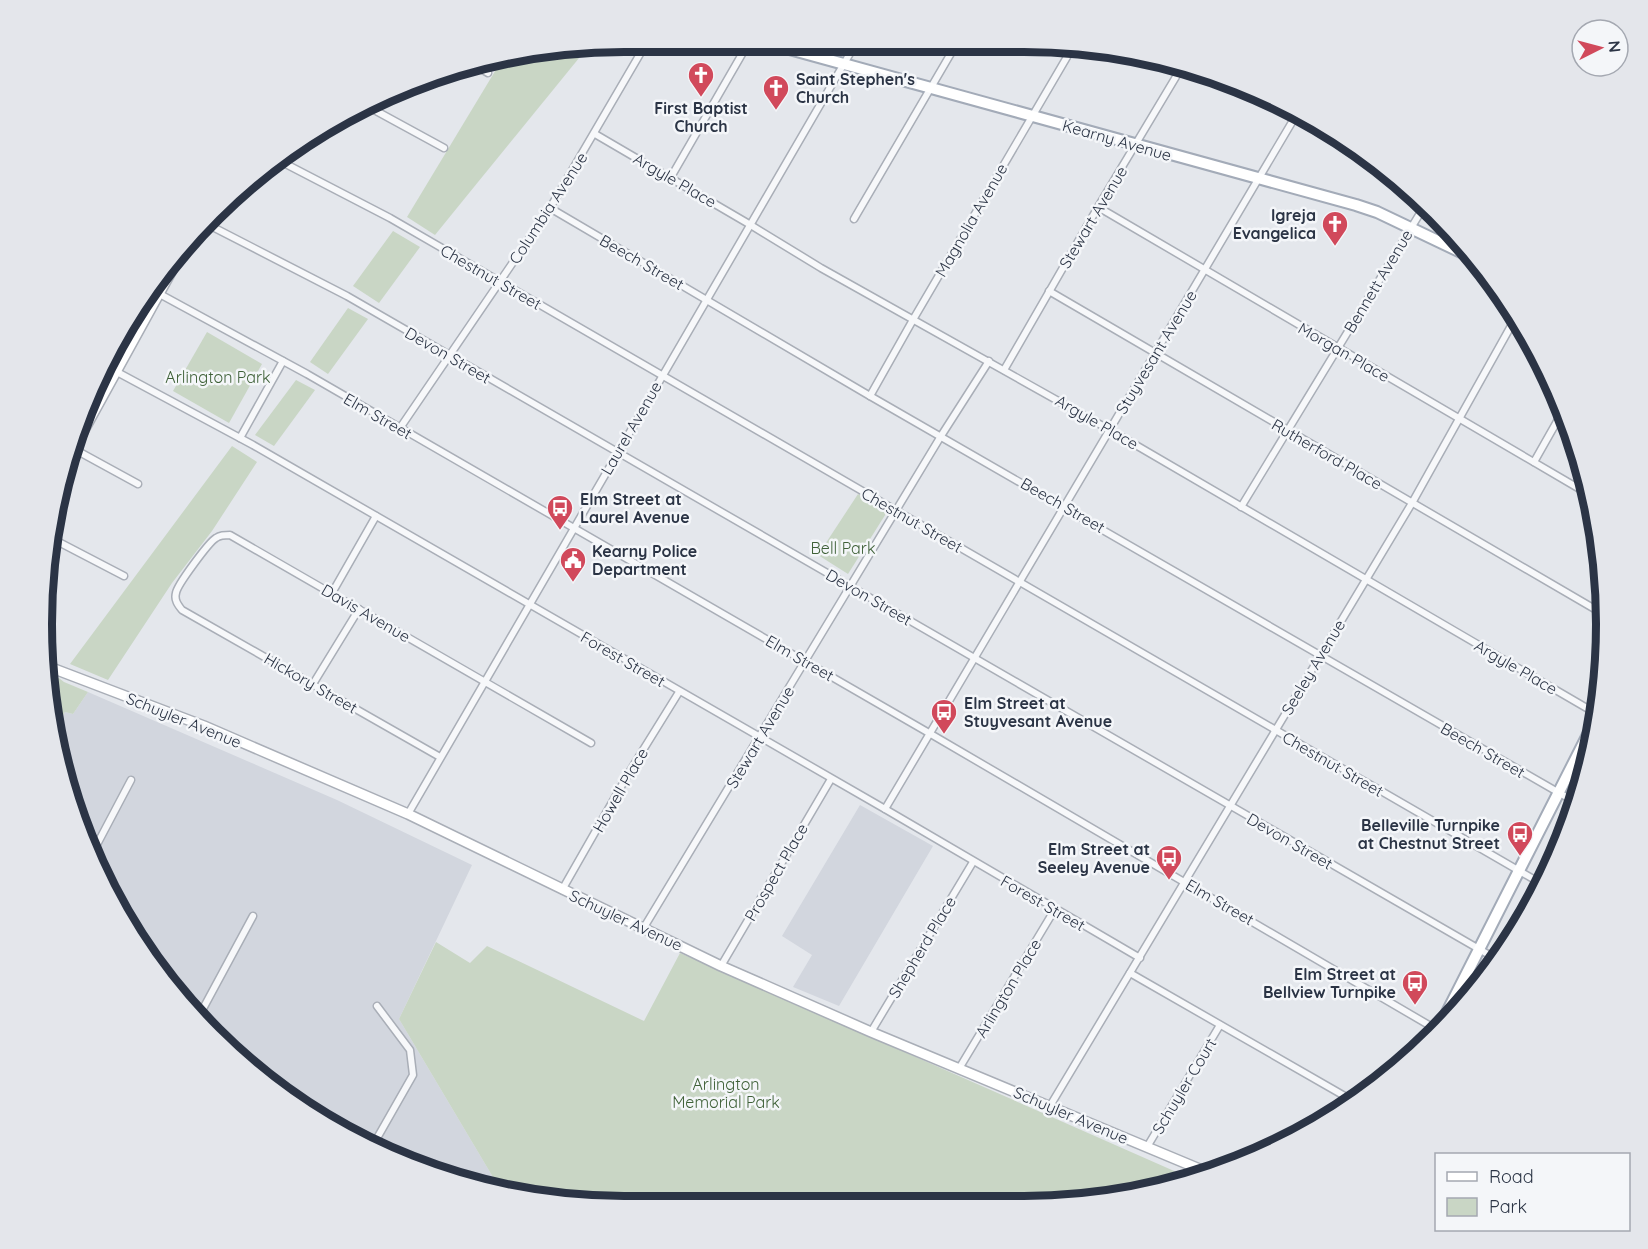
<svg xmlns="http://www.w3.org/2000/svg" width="1648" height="1249" viewBox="0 0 1648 1249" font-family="Quicksand,sans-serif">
<rect width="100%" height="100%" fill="#e4e7ec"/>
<g fill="#d2d6de">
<path d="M88 692 337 800 472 865 399 1019 500 1189 402 1163 301 1109 213 1037 140 948 73 812 56 728 65 712 73 714Z"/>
<path d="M860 805 933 846 839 1006 793 987 812 955 782 936Z"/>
</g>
<g fill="#c9d6c5">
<path d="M588 47 435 235 407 217 503 58Z"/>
<path d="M393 231 420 247 379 303 353 286Z"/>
<path d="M348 308 368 319 328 374 310 362Z"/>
<path d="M207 332 262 364 229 423 173 391Z"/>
<path d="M296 380 315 390 274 446 255 435Z"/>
<path d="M232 446 257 462 212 531 172 583 108 680 70 664Z"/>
<path d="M858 494 887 512 848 574 818 555Z"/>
<path d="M55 675 64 682 88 692 73 714 65 712 56 728 48 686Z"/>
<path d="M436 942 470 963 487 946 644 1021 680 953 1190 1178 1099 1202H548L500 1189 399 1019Z"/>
</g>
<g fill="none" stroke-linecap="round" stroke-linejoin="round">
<g stroke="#a9aeb7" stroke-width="9">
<g id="street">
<path d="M471 63 488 73"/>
<path d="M367 106 444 148"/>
<path d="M595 134 749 224 821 268 1110 430 1597 714"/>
<path d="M280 161 390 218 1542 884"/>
<path d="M671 177 749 42"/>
<path d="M1098 207 1590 495"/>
<path d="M550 208 870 396 1575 802"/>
<path d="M854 219 957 43"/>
<path d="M205 223 347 296 1498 960"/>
<path d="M1049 291 1605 615"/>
<path d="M156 292 307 374 929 733 1439 1031"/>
<path d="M104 365 253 445 885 809 1140 958"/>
<path d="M1004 370 1098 207 1183 65"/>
<path d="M870 396 914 318 1074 45"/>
<path d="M400 428 550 208 647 42"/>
<path d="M240 438 283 361"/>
<path d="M74 449 138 484"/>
<path d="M1534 462 1564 409"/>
<path d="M1241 507 1422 210"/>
<path d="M51 538 124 576"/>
<path d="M332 593 376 516"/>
<path d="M313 684 359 609"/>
<path d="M440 757 182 610C178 605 174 600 176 593 177 585 209 542 216 538 220 535 224 535 230 535L591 743"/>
<path d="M885 809 1298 112"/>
<path d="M408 814 856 43"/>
<path d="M93 852 131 780"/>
<path d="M562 890 630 771 679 692"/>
<path d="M643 929 941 436 989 361"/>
<path d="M721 966 831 779"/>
<path d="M1130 973 1355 1102"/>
<path d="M198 1018 253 916"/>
<path d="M871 1032 973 862"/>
<path d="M960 1067 1055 909"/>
<path d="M1050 1106 1412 503 1516 317"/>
<path d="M372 1147 413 1075 410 1050 377 1006"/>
<path d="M1147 1147 1220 1025"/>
</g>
</g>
<g stroke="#a9aeb7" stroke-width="12">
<g id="secondary">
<path d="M74 448 172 270"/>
<path d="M44 665 204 726 408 814 721 966 871 1032 1209 1173"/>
</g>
</g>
<g stroke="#a3abb8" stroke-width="14">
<g id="primary">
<path d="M764 42 1356 205 1377 212 1463 253"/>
<path d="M1434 1038 1597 717"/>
</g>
</g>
<use href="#street" stroke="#f7f8fa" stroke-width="6"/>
<use href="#secondary" stroke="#fff" stroke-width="9"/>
<use href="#primary" stroke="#fff" stroke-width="10"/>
</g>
<defs>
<g id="church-pin" transform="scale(1.35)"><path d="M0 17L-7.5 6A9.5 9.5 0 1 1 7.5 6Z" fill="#d1495b" stroke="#f4f6f9"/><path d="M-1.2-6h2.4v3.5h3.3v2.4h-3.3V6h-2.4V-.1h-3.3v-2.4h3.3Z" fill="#fff"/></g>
<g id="bus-pin" transform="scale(1.35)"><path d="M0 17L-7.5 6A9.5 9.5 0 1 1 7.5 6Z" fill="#d1495b" stroke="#f4f6f9"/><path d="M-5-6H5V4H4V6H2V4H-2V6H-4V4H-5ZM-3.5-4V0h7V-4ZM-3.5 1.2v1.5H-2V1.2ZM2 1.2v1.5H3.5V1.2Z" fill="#fff"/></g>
<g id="civic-pin" transform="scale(1.35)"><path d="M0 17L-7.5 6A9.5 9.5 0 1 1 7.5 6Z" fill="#d1495b" stroke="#f4f6f9"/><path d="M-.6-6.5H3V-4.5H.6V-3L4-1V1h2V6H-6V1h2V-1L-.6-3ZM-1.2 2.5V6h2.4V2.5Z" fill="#fff"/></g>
</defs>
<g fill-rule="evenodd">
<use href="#church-pin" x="701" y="75"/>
<use href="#church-pin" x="776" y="88"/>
<use href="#church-pin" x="1335" y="224"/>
<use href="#bus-pin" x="560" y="508"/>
<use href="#civic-pin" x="573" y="560"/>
<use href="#bus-pin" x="944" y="712"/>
<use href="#bus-pin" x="1520" y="834"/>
<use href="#bus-pin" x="1169" y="858"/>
<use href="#bus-pin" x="1415" y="983"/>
</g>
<g text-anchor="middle" stroke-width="5" stroke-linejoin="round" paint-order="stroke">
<g font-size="16" font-weight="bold" fill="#2b3445" stroke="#f4f6f9" text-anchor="start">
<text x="796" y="85">Saint Stephen's<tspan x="796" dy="18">Church</tspan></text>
<text x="701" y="114" text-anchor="middle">First Baptist<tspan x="701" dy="18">Church</tspan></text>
<text x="1316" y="221" text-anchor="end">Igreja<tspan x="1316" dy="18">Evangelica</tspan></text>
<text x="580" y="505">Elm Street at<tspan x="580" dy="18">Laurel Avenue</tspan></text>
<text x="592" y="557">Kearny Police<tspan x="592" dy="18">Department</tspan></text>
<text x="964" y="709">Elm Street at<tspan x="964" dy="18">Stuyvesant Avenue</tspan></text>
<text x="1500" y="831" text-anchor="end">Belleville Turnpike<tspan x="1500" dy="18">at Chestnut Street</tspan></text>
<text x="1150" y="855" text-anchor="end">Elm Street at<tspan x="1150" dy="18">Seeley Avenue</tspan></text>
<text x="1396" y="980" text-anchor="end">Elm Street at<tspan x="1396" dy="18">Bellview Turnpike</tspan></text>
</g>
<g font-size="16" fill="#2b3445" stroke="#f4f6f9">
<text transform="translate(1117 140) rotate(16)" y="6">Kearny Avenue</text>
<text transform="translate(675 180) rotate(30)" y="6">Argyle Place</text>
<text transform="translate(548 208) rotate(-57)" y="6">Columbia Avenue</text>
<text transform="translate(1093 217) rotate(-59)" y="6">Stewart Avenue</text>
<text transform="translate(971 220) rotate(-60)" y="6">Magnolia Avenue</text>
<text transform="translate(642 262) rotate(30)" y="6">Beech Street</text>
<text transform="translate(491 277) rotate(30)" y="6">Chestnut Street</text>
<text transform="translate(1378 281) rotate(-59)" y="6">Bennett Avenue</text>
<text transform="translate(1156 352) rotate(-59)" y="6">Stuyvesant Avenue</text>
<text transform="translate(1344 352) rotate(30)" y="6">Morgan Place</text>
<text transform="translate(448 355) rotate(30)" y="6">Devon Street</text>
<text transform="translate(378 416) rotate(30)" y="6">Elm Street</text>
<text transform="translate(1097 422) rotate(30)" y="6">Argyle Place</text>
<text transform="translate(631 428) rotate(-60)" y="6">Laurel Avenue</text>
<text transform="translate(1327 454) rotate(30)" y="6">Rutherford Place</text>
<text transform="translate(1063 505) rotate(30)" y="6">Beech Street</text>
<text transform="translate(912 520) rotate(30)" y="6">Chestnut Street</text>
<text transform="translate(869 597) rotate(30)" y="6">Devon Street</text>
<text transform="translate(366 613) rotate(30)" y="6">Davis Avenue</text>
<text transform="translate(800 658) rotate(30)" y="6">Elm Street</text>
<text transform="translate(623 659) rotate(30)" y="6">Forest Street</text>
<text transform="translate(1313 667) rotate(-59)" y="6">Seeley Avenue</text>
<text transform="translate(1516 667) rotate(30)" y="6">Argyle Place</text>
<text transform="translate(311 683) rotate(30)" y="6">Hickory Street</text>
<text transform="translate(184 720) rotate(22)" y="6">Schuyler Avenue</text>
<text transform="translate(760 737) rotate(-59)" y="6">Stewart Avenue</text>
<text transform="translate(1483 750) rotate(30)" y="6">Beech Street</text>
<text transform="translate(1333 764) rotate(30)" y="6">Chestnut Street</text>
<text transform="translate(620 790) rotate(-60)" y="6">Howell Place</text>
<text transform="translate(1290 841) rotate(30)" y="6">Devon Street</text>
<text transform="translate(776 872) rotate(-60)" y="6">Prospect Place</text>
<text transform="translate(1220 902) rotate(30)" y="6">Elm Street</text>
<text transform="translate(1043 903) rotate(30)" y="6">Forest Street</text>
<text transform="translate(626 920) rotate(25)" y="6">Schuyler Avenue</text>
<text transform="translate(922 947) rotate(-59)" y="6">Shepherd Place</text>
<text transform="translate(1008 988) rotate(-59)" y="6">Arlington Place</text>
<text transform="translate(1184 1086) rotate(-59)" y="6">Schuyler Court</text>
<text transform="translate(1071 1115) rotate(23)" y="6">Schuyler Avenue</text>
</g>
<g font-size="16" fill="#3f6138" stroke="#f4f6f9">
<text x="218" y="383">Arlington Park</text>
<text x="843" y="554">Bell Park</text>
<text x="726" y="1090">Arlington<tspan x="726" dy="18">Memorial Park</tspan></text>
</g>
</g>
<path d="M0 0H1648V1249H0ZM624 52H1024A572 572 0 0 1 1596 624V624A572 572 0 0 1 1024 1196H624A572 572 0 0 1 52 624V624A572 572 0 0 1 624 52Z" fill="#e4e6eb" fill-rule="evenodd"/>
<path fill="none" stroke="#2b3445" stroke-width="8" d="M624 52H1024A572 572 0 0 1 1596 624V624A572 572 0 0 1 1024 1196H624A572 572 0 0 1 52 624V624A572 572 0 0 1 624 52Z"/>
<rect x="1435" y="1153" width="195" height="78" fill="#f4f6f9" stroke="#a4a8b1" stroke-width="1.5"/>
<rect x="1447" y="1172" width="30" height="9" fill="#ffffff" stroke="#a4a8b1" stroke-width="1.5"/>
<text x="1489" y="1183" font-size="18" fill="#2b3445">Road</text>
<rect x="1447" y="1198" width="30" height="18" fill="#c9d6c5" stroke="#a4a8b1" stroke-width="1.5"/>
<text x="1489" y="1213" font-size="18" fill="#2b3445">Park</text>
<g transform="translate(1600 48) rotate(84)"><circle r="28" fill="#f4f6f9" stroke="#a4a8b1" stroke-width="1.5"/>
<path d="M0-4.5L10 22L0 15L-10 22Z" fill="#d1495b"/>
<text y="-9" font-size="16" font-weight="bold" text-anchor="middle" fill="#2b3445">N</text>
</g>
</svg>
